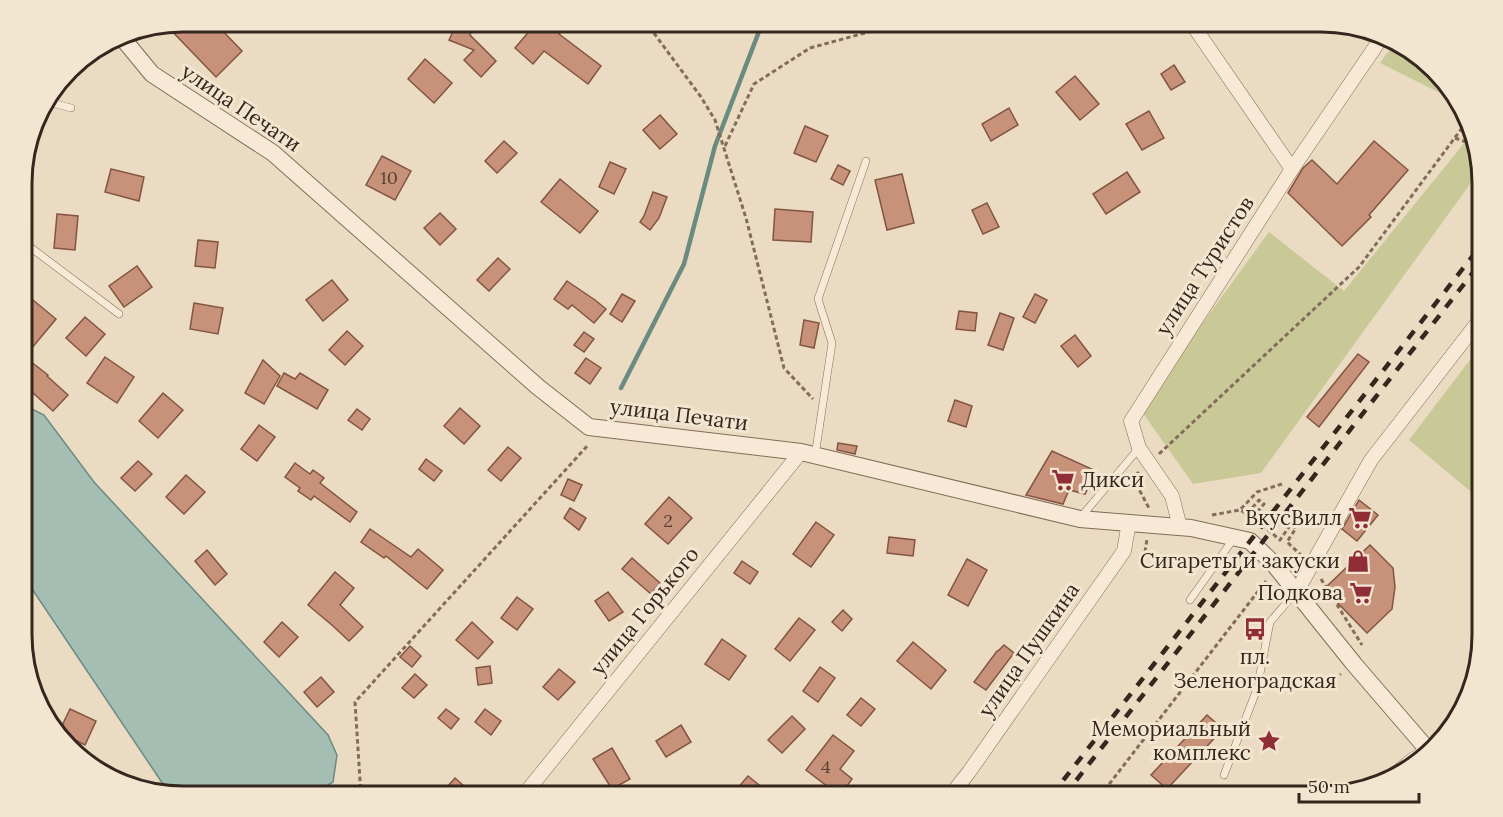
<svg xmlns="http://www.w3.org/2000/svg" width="1503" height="817" viewBox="0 0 1503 817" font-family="Lora,serif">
<rect width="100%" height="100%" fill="#ebdbc2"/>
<g fill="#c8c997">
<path d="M1396 41 1401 42 1455 93 1458 102 1380 63Z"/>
<path d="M1470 136 1481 169 1261 473 1193 484 1140 409 1269 232 1344 291Z"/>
<path d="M1482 344V501L1409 440Z"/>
</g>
<path fill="#a4beb4" stroke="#6c8b80" stroke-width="1.5" d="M22 404 44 415 94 482 328 735 337 755 333 782 310 796H182L169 793 22 574Z"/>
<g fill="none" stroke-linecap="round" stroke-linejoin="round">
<path stroke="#6c8b80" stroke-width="4.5" d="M621 388 684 264 715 146 763 21"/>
</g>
<g fill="#c8927a" stroke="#825541" stroke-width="1.5">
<path d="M182 21H213L242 51 216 77 165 24Z"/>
<path d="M458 21 473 27 470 35 496 61 481 77 464 60 474 50 449 40Z"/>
<path d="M538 21H556L564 28 559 34 601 66 588 84 544 51 533 64 515 48Z"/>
<path d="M425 59 452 83 434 103 408 79Z"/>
<path d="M1174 65 1185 82 1171 90 1161 74Z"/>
<path d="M1075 76 1099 104 1080 120 1056 92Z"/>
<path d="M1009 108 1018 125 991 141 982 124Z"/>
<path d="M1149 111 1164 138 1142 150 1126 124Z"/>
<path d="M660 115 677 134 660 149 643 130Z"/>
<path d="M805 126 828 136 816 162 794 153Z"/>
<path d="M504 141 517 153 497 173 485 161Z"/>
<path d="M1374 141 1408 170 1369 215 1371 217 1342 246 1288 193 1303 168 1312 160 1337 184Z"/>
<path d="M382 156 411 171 395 200 366 185Z"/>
<path d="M610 162 626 169 614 194 599 187Z"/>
<path d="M838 165 850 171 843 185 831 179Z"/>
<path d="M111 169 144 177 139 201 105 192Z"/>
<path d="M1127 172 1140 192 1106 214 1093 194Z"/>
<path d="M902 174 914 223 887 230 875 180Z"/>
<path d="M560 179 598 211 580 233 541 202Z"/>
<path d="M653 192 667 197 659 218 650 230 640 222 644 216Z"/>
<path d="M987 203 999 227 983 234 972 210Z"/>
<path d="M775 209 813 212 811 242 773 240Z"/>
<path d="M440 213 456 229 440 245 424 228Z"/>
<path d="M57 214 78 216 75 250 54 248Z"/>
<path d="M198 240 218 242 215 268 195 266Z"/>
<path d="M498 258 510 269 489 291 477 280Z"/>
<path d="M137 266 152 287 124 307 109 286Z"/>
<path d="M332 280 348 300 323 321 306 300Z"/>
<path d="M567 281 595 300 606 309 594 323 572 305 568 309 554 299Z"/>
<path d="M22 291 56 319 31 349 22 342Z"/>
<path d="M622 294 635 301 622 322 610 314Z"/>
<path d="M1035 294 1047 300 1035 323 1023 317Z"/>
<path d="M194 303 223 308 218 334 190 329Z"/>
<path d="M959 311 977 313 975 331 956 329Z"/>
<path d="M1000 313 1014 318 1003 350 988 345Z"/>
<path d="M85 317 105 334 86 356 66 338Z"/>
<path d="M804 320 819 323 814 348 800 345Z"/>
<path d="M347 331 363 346 345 365 329 350Z"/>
<path d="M584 332 594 339 584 352 574 345Z"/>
<path d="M1075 335 1091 356 1078 367 1061 346Z"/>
<path d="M1358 354 1369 362 1319 427 1307 417Z"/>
<path d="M105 357 134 377 117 403 87 383Z"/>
<path d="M586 358 601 368 590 384 575 373Z"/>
<path d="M263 360 280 376 264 404 245 393Z"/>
<path d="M30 361 48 375 47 376 68 395 53 411 33 393 30 396 22 390V370Z"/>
<path d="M284 373 295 379 300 373 328 390 317 409 277 386Z"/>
<path d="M163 393 183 410 158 438 139 421Z"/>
<path d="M955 400 972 406 966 427 948 421Z"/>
<path d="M460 408 480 426 464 444 444 426Z"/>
<path d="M357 409 370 419 362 430 348 420Z"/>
<path d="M259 425 275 437 257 461 241 449Z"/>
<path d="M838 443 857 446 855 454 837 450Z"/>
<path d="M508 447 521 458 501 481 488 470Z"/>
<path d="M1052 451 1096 471 1085 494 1069 490 1063 504 1026 495Z"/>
<path d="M426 459 442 471 434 481 419 469Z"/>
<path d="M138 461 152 474 135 491 121 478Z"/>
<path d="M295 463 310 474 313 470 324 478 320 483 357 512 350 522 314 496 311 500 298 491 300 488 285 477Z"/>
<path d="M186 475 205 492 184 514 166 497Z"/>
<path d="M568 479 582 485 574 501 561 495Z"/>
<path d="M669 497 692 518 668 544 645 524Z"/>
<path d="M1359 500 1378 515 1357 541 1342 529Z"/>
<path d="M570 508 586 518 579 530 564 518Z"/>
<path d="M816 522 834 535 811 567 793 554Z"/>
<path d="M370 529 411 557 418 549 443 570 427 589 386 556 384 558 361 542Z"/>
<path d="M889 537 915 540 913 556 887 553Z"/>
<path d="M1370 545 1393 568 1395 587 1392 609 1367 633 1324 589Z"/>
<path d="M207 550 227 574 215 585 195 561Z"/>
<path d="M632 558 660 583 651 594 622 569Z"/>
<path d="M967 559 987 570 968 606 948 595Z"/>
<path d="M742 561 758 572 750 584 734 573Z"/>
<path d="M335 572 354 588 340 605 363 627 349 641 333 626 308 605Z"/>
<path d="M608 592 623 612 609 621 595 601Z"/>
<path d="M517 597 533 609 517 630 501 618Z"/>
<path d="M843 610 852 619 842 631 832 622Z"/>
<path d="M799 618 815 630 790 661 775 649Z"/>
<path d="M282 622 298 637 279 657 264 642Z"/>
<path d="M472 622 493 642 478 659 456 640Z"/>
<path d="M722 639 746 656 729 680 705 664Z"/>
<path d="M913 642 946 670 931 689 897 661Z"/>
<path d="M1004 645 1014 653 986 690 974 682 997 651H998Z"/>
<path d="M410 646 421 656 412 667 400 657Z"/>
<path d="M490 666 492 683 478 685 476 668Z"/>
<path d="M820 667 835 678 818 702 803 691Z"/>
<path d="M559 669 575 682 558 700 543 687Z"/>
<path d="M415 674 427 685 414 698 402 688Z"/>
<path d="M321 677 334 692 317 707 304 692Z"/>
<path d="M861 698 875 709 861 726 847 715Z"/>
<path d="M70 709 96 721 85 745 59 732Z"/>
<path d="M446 709 459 719 451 729 438 718Z"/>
<path d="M485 709 501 721 491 735 475 722Z"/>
<path d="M1207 715 1223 729 1167 789 1151 775Z"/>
<path d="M792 716 805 729 782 753 768 740Z"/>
<path d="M681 725 691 742 666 757 656 741Z"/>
<path d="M833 735 854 751 840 769 852 779 840 796 806 770Z"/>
<path d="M612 748 630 779 612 789 593 759Z"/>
<path d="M748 776 764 789 758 796H731Z"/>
<path d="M455 778 475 796H439Z"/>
</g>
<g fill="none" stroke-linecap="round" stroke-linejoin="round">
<g stroke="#846c5a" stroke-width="8">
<g id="service">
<path d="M241 21 247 27"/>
<path d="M45 101 71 108"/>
<path d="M22 241 119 314"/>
<path d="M815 456 832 343 818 299 866 161"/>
<path d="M1081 517 1139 448"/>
<path d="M1190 600 1234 538"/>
<path d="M1224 775 1257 689 1270 622 1295 593"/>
<path d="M1386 777 1408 759 1424 748"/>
</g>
</g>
<g stroke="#846c5a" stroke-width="15">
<g id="minor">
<path d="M1190 21 1292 169"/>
<path d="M1180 527 1172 496 1139 448 1131 421 1292 169 1382 37"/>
<path d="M1297 591 1371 460 1482 317"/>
<path d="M523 796 801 452"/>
<path d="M950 796 969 772 1124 551 1129 522"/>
</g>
</g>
<g stroke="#846c5a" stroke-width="18">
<path id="tertiary" d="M119 34 152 74 273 153 538 387 589 427 801 452 1080 519 1191 528 1250 541 1273 563 1354 664 1428 750"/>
</g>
<g stroke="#846c5a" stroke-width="3" stroke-dasharray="4.5 3" stroke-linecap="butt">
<path d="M645 21 701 97 715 120 746 218 784 368 813 399"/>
<path d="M1455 138 1472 144"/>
<path d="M725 146 754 84 810 48 883 28 905 21"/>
<path d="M1159 454 1359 267 1465 124"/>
<path d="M1139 472 1133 478 1150 510"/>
<path d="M1282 484 1257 492 1240 510 1247 514 1259 500 1264 504 1253 517 1280 540 1291 524 1296 528 1287 542 1302 556"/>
<path d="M1212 515 1240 510"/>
<path d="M1145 552 1147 539"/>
<path d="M1321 579 1362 645"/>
<path d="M1334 679 1341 674"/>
<path d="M361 796 355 702 589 444"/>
<path d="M1100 796 1266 581"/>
<path d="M1220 796 1222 786"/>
</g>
<use href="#service" stroke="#f7e9d5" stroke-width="7"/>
<use href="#minor" stroke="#f7e9d5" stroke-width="14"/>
<use href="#tertiary" stroke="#f7e9d5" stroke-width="16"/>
<g stroke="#35271e" stroke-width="4.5" stroke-dasharray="10 10" stroke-linecap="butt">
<path d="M1051 796 1482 244"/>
<path d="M1064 796 1482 261"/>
</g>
</g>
<defs>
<g id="supermarket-bare" transform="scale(1.8)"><path d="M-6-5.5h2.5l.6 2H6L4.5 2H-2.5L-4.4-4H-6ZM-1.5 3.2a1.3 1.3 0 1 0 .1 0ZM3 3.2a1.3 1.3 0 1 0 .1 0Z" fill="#902e38" stroke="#f3e6d1" stroke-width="2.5" paint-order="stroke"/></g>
<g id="shop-bare" transform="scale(1.8)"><path d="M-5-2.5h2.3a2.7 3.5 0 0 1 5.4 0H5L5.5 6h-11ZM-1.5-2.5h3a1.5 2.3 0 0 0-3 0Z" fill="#902e38" stroke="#f3e6d1" stroke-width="2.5" paint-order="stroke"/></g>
<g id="bus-bare" transform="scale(1.8)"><path d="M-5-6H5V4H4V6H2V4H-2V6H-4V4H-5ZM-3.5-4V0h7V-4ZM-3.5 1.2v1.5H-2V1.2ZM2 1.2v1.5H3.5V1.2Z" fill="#902e38" stroke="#f3e6d1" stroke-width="2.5" paint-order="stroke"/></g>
<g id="sight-bare" transform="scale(1.8)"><path d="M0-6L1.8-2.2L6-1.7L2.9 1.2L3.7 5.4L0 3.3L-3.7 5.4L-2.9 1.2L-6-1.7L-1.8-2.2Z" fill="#902e38" stroke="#f3e6d1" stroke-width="2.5" paint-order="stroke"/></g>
</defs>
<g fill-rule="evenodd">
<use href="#supermarket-bare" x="1063" y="480"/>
<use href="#supermarket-bare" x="1360" y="518"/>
<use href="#shop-bare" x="1358" y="561"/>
<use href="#supermarket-bare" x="1361" y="593"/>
<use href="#bus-bare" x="1255" y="629"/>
<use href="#sight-bare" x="1269" y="741"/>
</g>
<g text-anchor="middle" stroke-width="6" stroke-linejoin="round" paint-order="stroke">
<g font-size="18" fill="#5a4235">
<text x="389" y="184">10</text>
<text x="668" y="527">2</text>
<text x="826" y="773">4</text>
</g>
<g font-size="21" fill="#35271e" stroke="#f3e6d1">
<text transform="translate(241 108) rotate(34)" y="7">улица Печати</text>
<text transform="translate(1205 266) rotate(-57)" y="7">улица Туристов</text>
<text transform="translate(679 415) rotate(7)" y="7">улица Печати</text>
<text transform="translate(645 611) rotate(-51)" y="7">улица Горького</text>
<text transform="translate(1029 650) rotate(-55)" y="7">улица Пушкина</text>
</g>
<g font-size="21" fill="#35271e" stroke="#f3e6d1" text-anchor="end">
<text x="1081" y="487" text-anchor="start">Дикси</text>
<text x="1342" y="525">ВкусВилл</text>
<text x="1340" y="568">Сигареты и закуски</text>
<text x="1343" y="600">Подкова</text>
<text x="1255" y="664" text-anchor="middle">пл.<tspan x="1255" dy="24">Зеленоградская</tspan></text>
<text x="1251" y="736">Мемориальный<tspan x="1251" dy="24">комплекс</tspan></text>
</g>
</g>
<path d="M0 0H1503V817H0ZM183 32H1321A151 151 0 0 1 1472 183V635A151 151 0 0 1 1321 786H183A151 151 0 0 1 32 635V183A151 151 0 0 1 183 32Z" fill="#f3e6d1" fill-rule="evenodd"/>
<path fill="none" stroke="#35271e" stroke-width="3" d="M183 32H1321A151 151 0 0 1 1472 183V635A151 151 0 0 1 1321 786H183A151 151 0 0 1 32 635V183A151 151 0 0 1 183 32Z"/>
<path d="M1299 793v9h120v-9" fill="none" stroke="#35271e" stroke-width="3"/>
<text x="1308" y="793" font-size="18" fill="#35271e" stroke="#f3e6d1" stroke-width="4.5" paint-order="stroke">50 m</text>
</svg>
